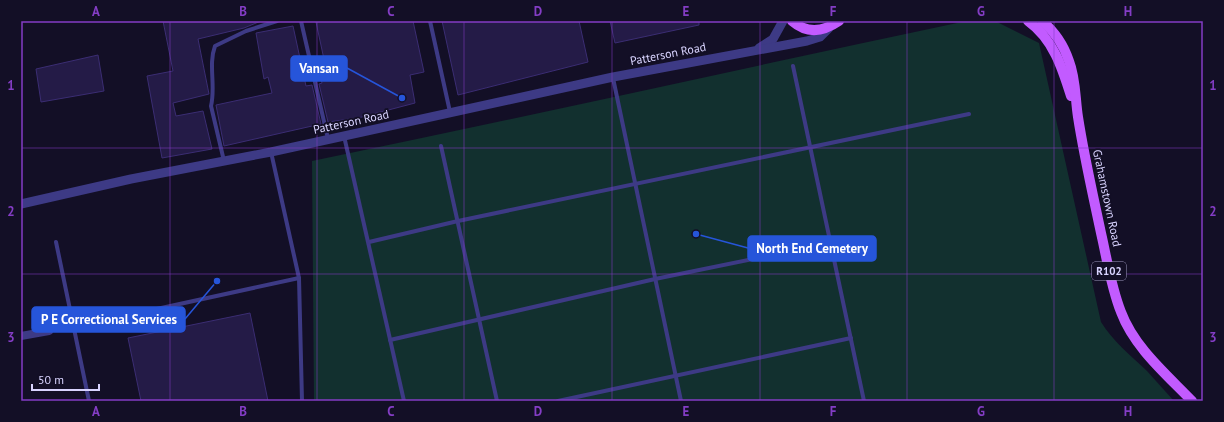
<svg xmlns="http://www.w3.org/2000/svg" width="1224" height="422" viewBox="0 0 1224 422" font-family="'PT Sans',sans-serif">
<rect width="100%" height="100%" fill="#130f26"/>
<path fill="#12302f" d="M962 22H997L1039 43 1101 322C1113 341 1130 355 1147 371 1156 381 1165 391 1174 401H314L312 161C529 116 745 68 962 22Z"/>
<g fill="#241b47" stroke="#3b2d73">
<path d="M163 21H261L244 28 198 39 209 94 173 103 176 116 203 111 212 149 162 158 147 76 173 71Z"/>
<path d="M321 21H413L424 72 410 75 415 103 358 118 328 122 319 84 322 83 318 66 325 64 316 22Z"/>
<path d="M442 21H579L588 62 458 95Z"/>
<path d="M610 21H699V25L615 43Z"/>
<path d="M293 26 306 86 312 85 321 124 224 146 216 105 272 93 268 77 264 79 256 33Z"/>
<path d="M98 55 104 91 41 102 36 69Z"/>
<path d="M250 313 268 401H141L128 338Z"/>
</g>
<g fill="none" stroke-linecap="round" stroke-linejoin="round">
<g stroke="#3d3a85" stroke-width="4">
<path d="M301 21 328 139"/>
<path d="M430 21 450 112"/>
<path d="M793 66 864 401"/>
<path d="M613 78 681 401"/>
<path d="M344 136 404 401"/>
<path d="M441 146 497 401"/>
<path d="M271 152 299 278 302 401"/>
<path d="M224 161 211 106C216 86 208 65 215 46L246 31 277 21"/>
<path d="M56 242 89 401"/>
<path d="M369 242 458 221 969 114"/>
<path d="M74 327 299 278"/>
<path d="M390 340 655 279 831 243"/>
<path d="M558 401 851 338"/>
</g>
<path stroke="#3d3a85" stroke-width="8" d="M21 336 49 331"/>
<g stroke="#3d3a85" stroke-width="9">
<path d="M759 48 773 39 783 21"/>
<path d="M21 204 131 179 271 152 613 77 807 41 820 37 829 28"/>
</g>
<g stroke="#c25bff" stroke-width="10">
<path d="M792 21C807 34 823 32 839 21"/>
<path d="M1028 21C1053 39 1062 67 1071 96"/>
<path d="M1042 21C1054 31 1064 46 1069 61 1076 79 1075 98 1078 117 1084 156 1093 195 1101 233 1107 259 1111 287 1121 312 1134 347 1166 374 1192 401"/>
</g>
</g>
<path fill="none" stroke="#843dc5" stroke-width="1" stroke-opacity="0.55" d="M170 21V401M317 21V401M464 21V401M612 21V401M760 21V401M907 21V401M1054 21V401M21 148H1203M21 274H1203"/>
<g text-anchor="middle" stroke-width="3.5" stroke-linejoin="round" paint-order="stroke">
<rect fill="#130f26" stroke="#9e99be" stroke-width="1" x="1092" y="262" width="34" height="18" rx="3"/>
<g font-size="11" font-weight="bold" fill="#d9d4ff">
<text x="1109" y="275">R102</text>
</g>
<g font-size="12" fill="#d9d4ff" stroke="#130f26">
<text transform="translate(668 54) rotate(-11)" y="4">Patterson Road</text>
<text transform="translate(351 122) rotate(-12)" y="4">Patterson Road</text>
<text transform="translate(1107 198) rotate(78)" y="4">Grahamstown Road</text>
</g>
</g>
<path fill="none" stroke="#2655da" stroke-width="1.5" d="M402 98L347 68M696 234L748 248M217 281L185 319"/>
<g fill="#2655da" stroke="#130f26" stroke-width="1.5">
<circle cx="402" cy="98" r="4"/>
<circle cx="696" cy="234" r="4"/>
<circle cx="217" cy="281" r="4"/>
</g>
<g fill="#2655da" stroke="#2655da" stroke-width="1.5">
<rect x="291" y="56" width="56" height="25" rx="4"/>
<rect x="748" y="236" width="128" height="25" rx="4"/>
<rect x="32" y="307" width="153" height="25" rx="4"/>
</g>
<g font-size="13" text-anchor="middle" font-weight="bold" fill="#fff">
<text x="319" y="73">Vansan</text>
<text x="812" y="253">North End Cemetery</text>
<text x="109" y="324">P E Correctional Services</text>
</g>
<rect width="1224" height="422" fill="none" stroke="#130f26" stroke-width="44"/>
<path d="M32 384v6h67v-6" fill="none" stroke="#d9d4ff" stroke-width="2"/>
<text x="38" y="384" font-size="12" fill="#d9d4ff" stroke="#130f26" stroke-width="3" paint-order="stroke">50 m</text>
<rect x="22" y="22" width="1180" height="378" fill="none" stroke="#843dc5" stroke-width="1.5"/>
<g font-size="13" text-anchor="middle" font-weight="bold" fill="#843dc5">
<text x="96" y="16">A</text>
<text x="243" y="16">B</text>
<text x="391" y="16">C</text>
<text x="538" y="16">D</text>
<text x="686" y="16">E</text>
<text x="833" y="16">F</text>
<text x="981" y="16">G</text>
<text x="1128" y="16">H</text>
<text x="11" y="90">1</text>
<text x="1213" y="90">1</text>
<text x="11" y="216">2</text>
<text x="1213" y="216">2</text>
<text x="11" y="342">3</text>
<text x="1213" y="342">3</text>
<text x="96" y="416">A</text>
<text x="243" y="416">B</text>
<text x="391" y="416">C</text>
<text x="538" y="416">D</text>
<text x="686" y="416">E</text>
<text x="833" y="416">F</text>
<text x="981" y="416">G</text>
<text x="1128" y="416">H</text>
</g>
</svg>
